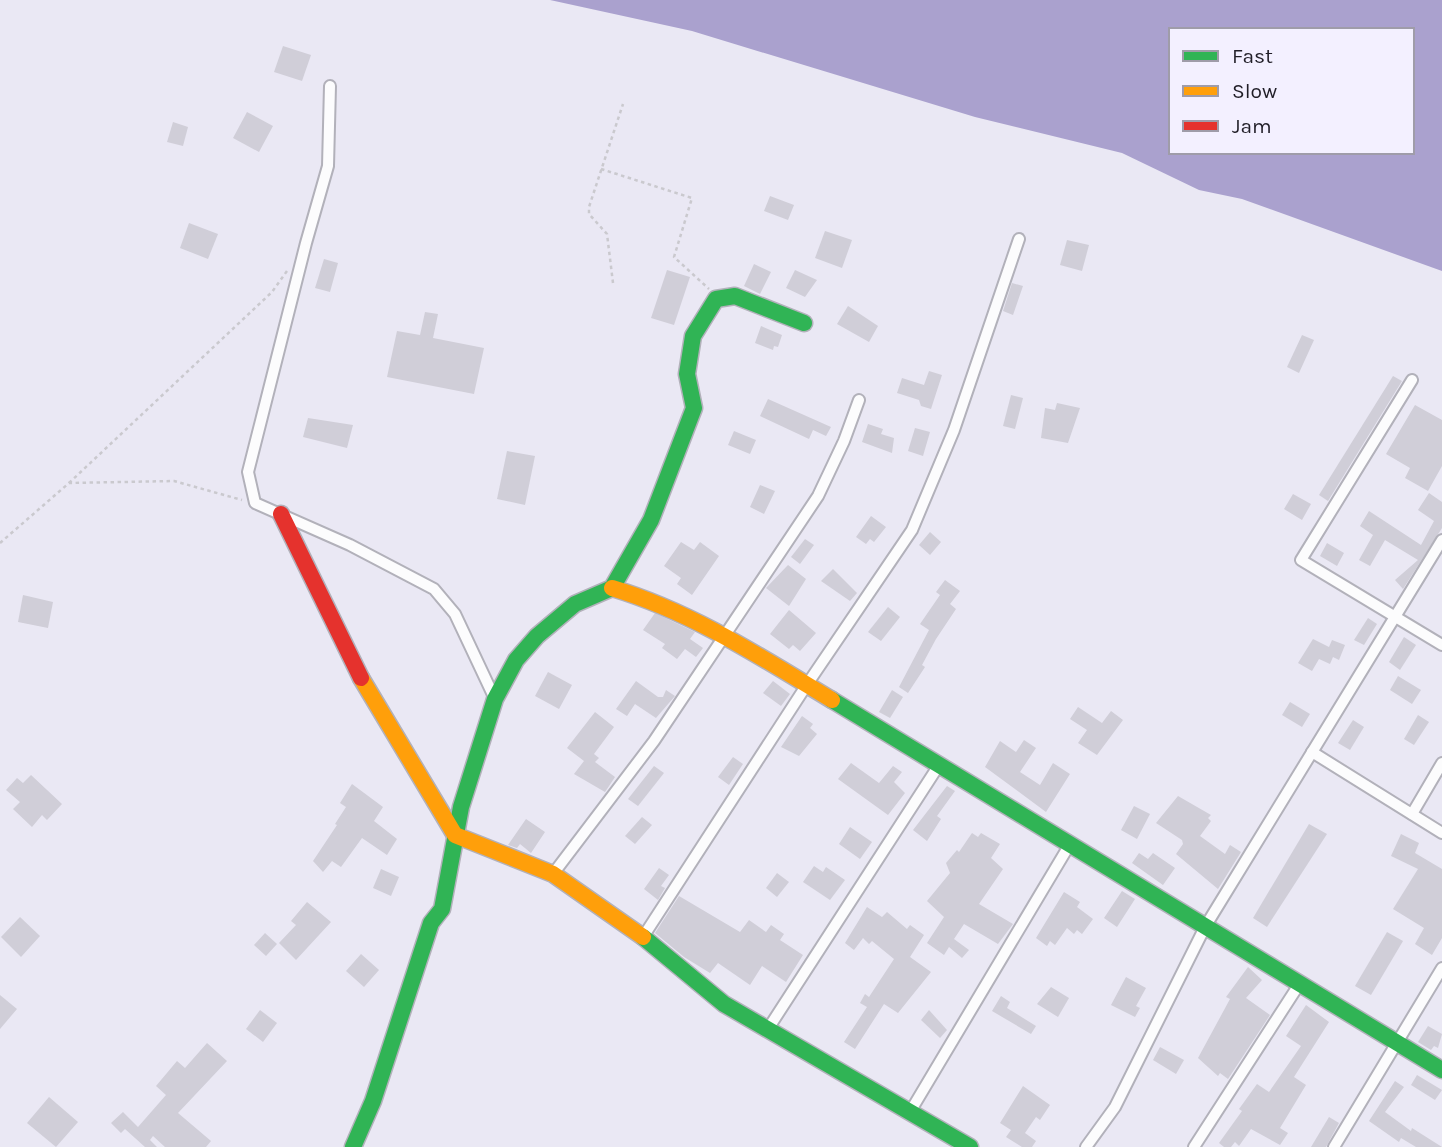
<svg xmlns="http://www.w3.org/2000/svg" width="1442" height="1147" viewBox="0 0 1442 1147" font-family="Karla,sans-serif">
<rect width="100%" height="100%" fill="#eae8f4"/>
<path fill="#aaa1ce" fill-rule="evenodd" d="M550 0H1442V271L1242 199 1199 190 1122 153 975 117 692 31ZM1171 30H1412V152H1171Z"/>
<g fill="#d0ced8">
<path d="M283 46 311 55 302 81 274 72Z"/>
<path d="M247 112 273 126 259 152 233 138Z"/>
<path d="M173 122 188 127 183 146 167 142Z"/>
<path d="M770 196 794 205 788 220 764 211Z"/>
<path d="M189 223 218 234 208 259 180 248Z"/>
<path d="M825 231 852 240 842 268 815 258Z"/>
<path d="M1067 240 1089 245 1082 271 1060 265Z"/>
<path d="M324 259 338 263 330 292 315 288Z"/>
<path d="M754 264 771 272 760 294 744 286Z"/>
<path d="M667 270 690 277 674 325 651 318Z"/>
<path d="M795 270 817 280 805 297 786 288Z"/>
<path d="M1012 283 1023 286 1013 315 1003 311Z"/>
<path d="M848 306 878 326 869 342 837 324Z"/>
<path d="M425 312 438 314 433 338 484 348 474 394 387 377 397 331 420 335Z"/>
<path d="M761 326 782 335 778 347 774 346 773 350 755 343Z"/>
<path d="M1302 335 1314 340 1299 373 1287 367Z"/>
<path d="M929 371 942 375 931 409 921 406 919 400 897 393 902 378 924 385Z"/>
<path d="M1393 376 1402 381 1328 501 1319 495Z"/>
<path d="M1011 395 1023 398 1015 429 1003 426Z"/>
<path d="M768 399 831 427 826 436 813 430 809 439 760 416Z"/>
<path d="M1057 403 1080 408 1068 443 1041 438 1045 408 1055 410Z"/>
<path d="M1415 405 1442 420V466L1428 491 1405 478 1410 468 1386 454Z"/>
<path d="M308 418 353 425 347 448 303 437Z"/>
<path d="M868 424 883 429 881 434 894 438 892 453 862 442Z"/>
<path d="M915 428 930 432 923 456 908 451Z"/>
<path d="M734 431 756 440 750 454 728 445Z"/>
<path d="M507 451 535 456 525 505 497 499Z"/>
<path d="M760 485 775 491 764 514 750 507Z"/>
<path d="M1429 493 1442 502V528L1403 589 1395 580 1418 560 1385 540 1370 566 1359 560 1373 535 1360 526 1369 511 1421 545 1434 521 1418 510Z"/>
<path d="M1293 494 1311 504 1302 520 1284 509Z"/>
<path d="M871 516 886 527 874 542 870 539 866 544 856 537Z"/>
<path d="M930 532 941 542 930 555 919 545Z"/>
<path d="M805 539 814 545 800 564 791 557Z"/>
<path d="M681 542 694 550 700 542 719 556 692 595 677 584 681 578 664 566Z"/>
<path d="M1327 543 1344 553 1337 566 1320 556Z"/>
<path d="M788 565 806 579 789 606 766 588Z"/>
<path d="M833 569 857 593 850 601 821 581Z"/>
<path d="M945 580 960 591 950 604 956 609 936 639 922 665 925 667 908 693 899 687 929 630 920 624 940 595 936 592Z"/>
<path d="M23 595 53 602 48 628 18 622Z"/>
<path d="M888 607 900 617 881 641 868 632Z"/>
<path d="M789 610 816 633 800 651 793 645 789 649 770 634Z"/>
<path d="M655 613 695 632 690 639 703 648 696 657 685 649 677 659 662 648 665 644 643 630Z"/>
<path d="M1368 618 1377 624 1364 645 1354 640Z"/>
<path d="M1404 637 1416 645 1400 670 1389 662Z"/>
<path d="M1313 639 1329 647 1332 640 1345 645 1339 660 1333 657 1330 664 1319 659 1312 671 1298 663Z"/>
<path d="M548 672 572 685 559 709 535 696Z"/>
<path d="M1398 676 1421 690 1412 704 1390 690Z"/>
<path d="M636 681 658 697H663L666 690 675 696 656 718 635 704 627 716 616 709Z"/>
<path d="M773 681 790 694 781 706 763 693Z"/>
<path d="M892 690 903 697 890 718 879 712Z"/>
<path d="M1290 702 1310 714 1302 727 1282 715Z"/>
<path d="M1078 707 1102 723 1111 711 1123 720 1097 755 1078 743 1087 730 1070 719Z"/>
<path d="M595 712 614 727 594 754 599 758 595 762 615 777 605 792 574 774 584 761 567 748Z"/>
<path d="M1418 715 1429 722 1414 745 1404 739Z"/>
<path d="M802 716 813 724 810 728 817 734 799 756 781 747Z"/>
<path d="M1353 720 1364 727 1350 750 1338 743Z"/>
<path d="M1024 740 1036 748 1020 772 1040 785 1053 763 1070 774 1046 812 985 767 1000 741 1016 752Z"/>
<path d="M733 757 743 764 729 785 718 777Z"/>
<path d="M851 763 879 783 893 766 902 772 894 782 905 793 888 815 838 779Z"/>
<path d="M654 766 664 773 638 806 628 799Z"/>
<path d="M31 775 62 804 47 820 42 815 32 827 13 809 20 802 6 790 17 778 23 783Z"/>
<path d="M352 784 383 807 374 821 397 839 387 855 362 838 341 867 332 861 323 872 313 861 337 825 335 824 346 807 340 803Z"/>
<path d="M947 786 955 791 937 816 941 819 927 841 913 830Z"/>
<path d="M1178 796 1211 815 1208 818 1211 821 1200 836 1225 854 1230 845 1241 852 1218 889 1176 854 1183 844 1182 840 1156 823Z"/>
<path d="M1134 806 1150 814 1137 839 1121 830Z"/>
<path d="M642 817 652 825 635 844 625 836Z"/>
<path d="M526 819 545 832 531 853 520 844 517 848 508 845Z"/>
<path d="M1309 824 1327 834 1267 927 1253 918Z"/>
<path d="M850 827 872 842 860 859 839 844Z"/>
<path d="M972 833 978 837 981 833 1000 844 991 858 1003 869 979 904 1013 924 998 944 964 924 954 939 969 950 962 958 949 947 944 955 927 943 944 917 927 901 950 873 946 863 957 850 959 852Z"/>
<path d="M1401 834 1419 843 1415 853 1442 869V938L1432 955 1415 944 1424 928 1393 909 1418 869 1391 856Z"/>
<path d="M1139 853 1148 859 1153 853 1175 868 1163 885 1132 863Z"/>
<path d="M814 866 823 872 826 867 845 880 830 900 803 882Z"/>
<path d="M659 868 669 875 661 886 665 888 658 900 644 889Z"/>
<path d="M381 869 399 877 391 896 373 888Z"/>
<path d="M777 873 789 882 777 897 766 888Z"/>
<path d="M1122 891 1135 899 1117 927 1104 918Z"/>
<path d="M1064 892 1080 902 1077 907 1093 919 1082 934 1077 930 1074 934 1067 928 1055 945 1050 941 1047 946 1036 938Z"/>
<path d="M679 896 740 932 749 920 766 932 771 925 784 934 780 940 803 955 786 982 762 966 750 985 718 963 710 973 684 957 655 933Z"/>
<path d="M307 902 331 922 296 960 279 943 296 925 291 921Z"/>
<path d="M867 907 882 917 887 912 907 929 910 925 924 935 910 957 931 972 898 1013 884 1004 855 1049 844 1042 867 1007 860 1003 865 994 869 997 894 959 872 941 869 944 863 938 854 950 845 943Z"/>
<path d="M20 917 40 936 21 957 1 937Z"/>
<path d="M1387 932 1403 941 1371 995 1355 986Z"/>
<path d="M265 933 277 944 266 956 254 945Z"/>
<path d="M361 954 379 970 364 987 346 971Z"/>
<path d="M1248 967 1262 980 1246 998 1270 1015 1228 1079 1220 1073 1218 1076 1198 1058 1230 999 1226 997Z"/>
<path d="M1126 977 1146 988 1136 1006 1140 1008 1135 1017 1111 1005Z"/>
<path d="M1051 987 1069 998 1058 1017 1037 1004Z"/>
<path d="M0 995 17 1009 0 1029Z"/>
<path d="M1001 996 1010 1002 1007 1008 1036 1026 1031 1034 992 1011Z"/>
<path d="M1306 1005 1329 1022 1294 1077 1306 1085 1280 1128 1288 1133 1280 1145 1251 1129 1239 1146 1235 1142 1231 1147H1224L1219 1143 1242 1111 1239 1109 1257 1084 1269 1092 1301 1046 1286 1036Z"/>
<path d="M260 1010 277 1023 263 1042 246 1029Z"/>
<path d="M929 1010 947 1030 940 1038 921 1020Z"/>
<path d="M1428 1026 1442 1034 1438 1048 1434 1046 1431 1050 1418 1042Z"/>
<path d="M207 1043 227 1061 178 1113 211 1141 206 1147H165L153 1136 150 1140 157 1147H145L125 1129 121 1133 111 1123 123 1112 138 1127 166 1095 156 1086 177 1061 185 1068Z"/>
<path d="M1160 1047 1184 1060 1176 1074 1153 1060Z"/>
<path d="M1417 1075 1442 1090 1435 1100 1411 1085Z"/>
<path d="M1395 1081 1404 1087 1385 1112 1411 1131 1412 1128 1442 1147H1416L1401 1138 1399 1142 1369 1121Z"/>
<path d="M1023 1086 1050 1105 1040 1120 1036 1117 1025 1133 1036 1141 1032 1147H1022L1006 1137 1011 1130 1000 1123Z"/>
<path d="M49 1097 78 1122 56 1147 27 1123Z"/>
<path d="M1329 1117 1339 1123 1326 1147H1311Z"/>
</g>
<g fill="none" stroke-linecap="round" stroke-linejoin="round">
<g stroke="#b2b1ba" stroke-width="14">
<g id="street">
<path d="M330 86 328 166 306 243 248 472 255 503 350 545 434 589 455 614 495 699"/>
<path d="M1412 380 1301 560 1442 645"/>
<path d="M1312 752 1442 833"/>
<path d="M1412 814 1442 763"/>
<path d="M553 874 654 741 818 496 844 441 859 400"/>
<path d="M643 937 806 686 912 530 954 430 1019 239"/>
<path d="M768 1029 939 765"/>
<path d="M910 1112 1070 844"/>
<path d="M1086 1147 1115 1107 1205 927 1442 540"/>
<path d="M1194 1147 1300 983"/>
<path d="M1334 1147 1442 968"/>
</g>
</g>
<g stroke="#b2b1ba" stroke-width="19">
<g id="fast">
<path d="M832 700 1442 1070"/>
<path d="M643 937 724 1004 970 1147"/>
<path d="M353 1147 373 1101 431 923 442 909 461 807 495 699 516 660 537 636 575 604 612 588 651 520 694 408 687 374 693 336 716 299 735 296 804 323"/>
</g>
</g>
<g stroke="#b2b1ba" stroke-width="19">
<g id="slow">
<path d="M612 588C692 612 761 657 832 700"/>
<path d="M361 678 455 835 553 874 643 937"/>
</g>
</g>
<g stroke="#b2b1ba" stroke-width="19">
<path id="jam" d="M281 514 361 678"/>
</g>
<g stroke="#cac9ce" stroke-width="2.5" stroke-dasharray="3.5 3.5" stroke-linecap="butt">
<path d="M601 169 692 198 674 257 709 289"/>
<path d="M613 283 607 234 589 214V207L623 104"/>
<path d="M69 483 272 292 287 271"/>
<path d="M0 543 69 483 174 481 242 500"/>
</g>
<use href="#street" stroke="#fcfcfd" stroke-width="10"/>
<use href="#fast" stroke="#30b455" stroke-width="16"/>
<use href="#slow" stroke="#ff9f0a" stroke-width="16"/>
<use href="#jam" stroke="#e5322d" stroke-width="16"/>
</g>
<rect x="1169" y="28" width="245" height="126" fill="#f3f0ff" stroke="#9f9ca9" stroke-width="2"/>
<rect x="1183" y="51" width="35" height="10" fill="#30b455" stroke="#9f9ca9" stroke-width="2"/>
<text x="1232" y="63" font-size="21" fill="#201e27">Fast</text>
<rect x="1183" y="86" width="35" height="10" fill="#ff9f0a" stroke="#9f9ca9" stroke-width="2"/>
<text x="1232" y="98" font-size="21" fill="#201e27">Slow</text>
<rect x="1183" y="121" width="35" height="10" fill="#e5322d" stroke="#9f9ca9" stroke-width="2"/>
<text x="1232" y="133" font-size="21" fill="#201e27">Jam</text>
</svg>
